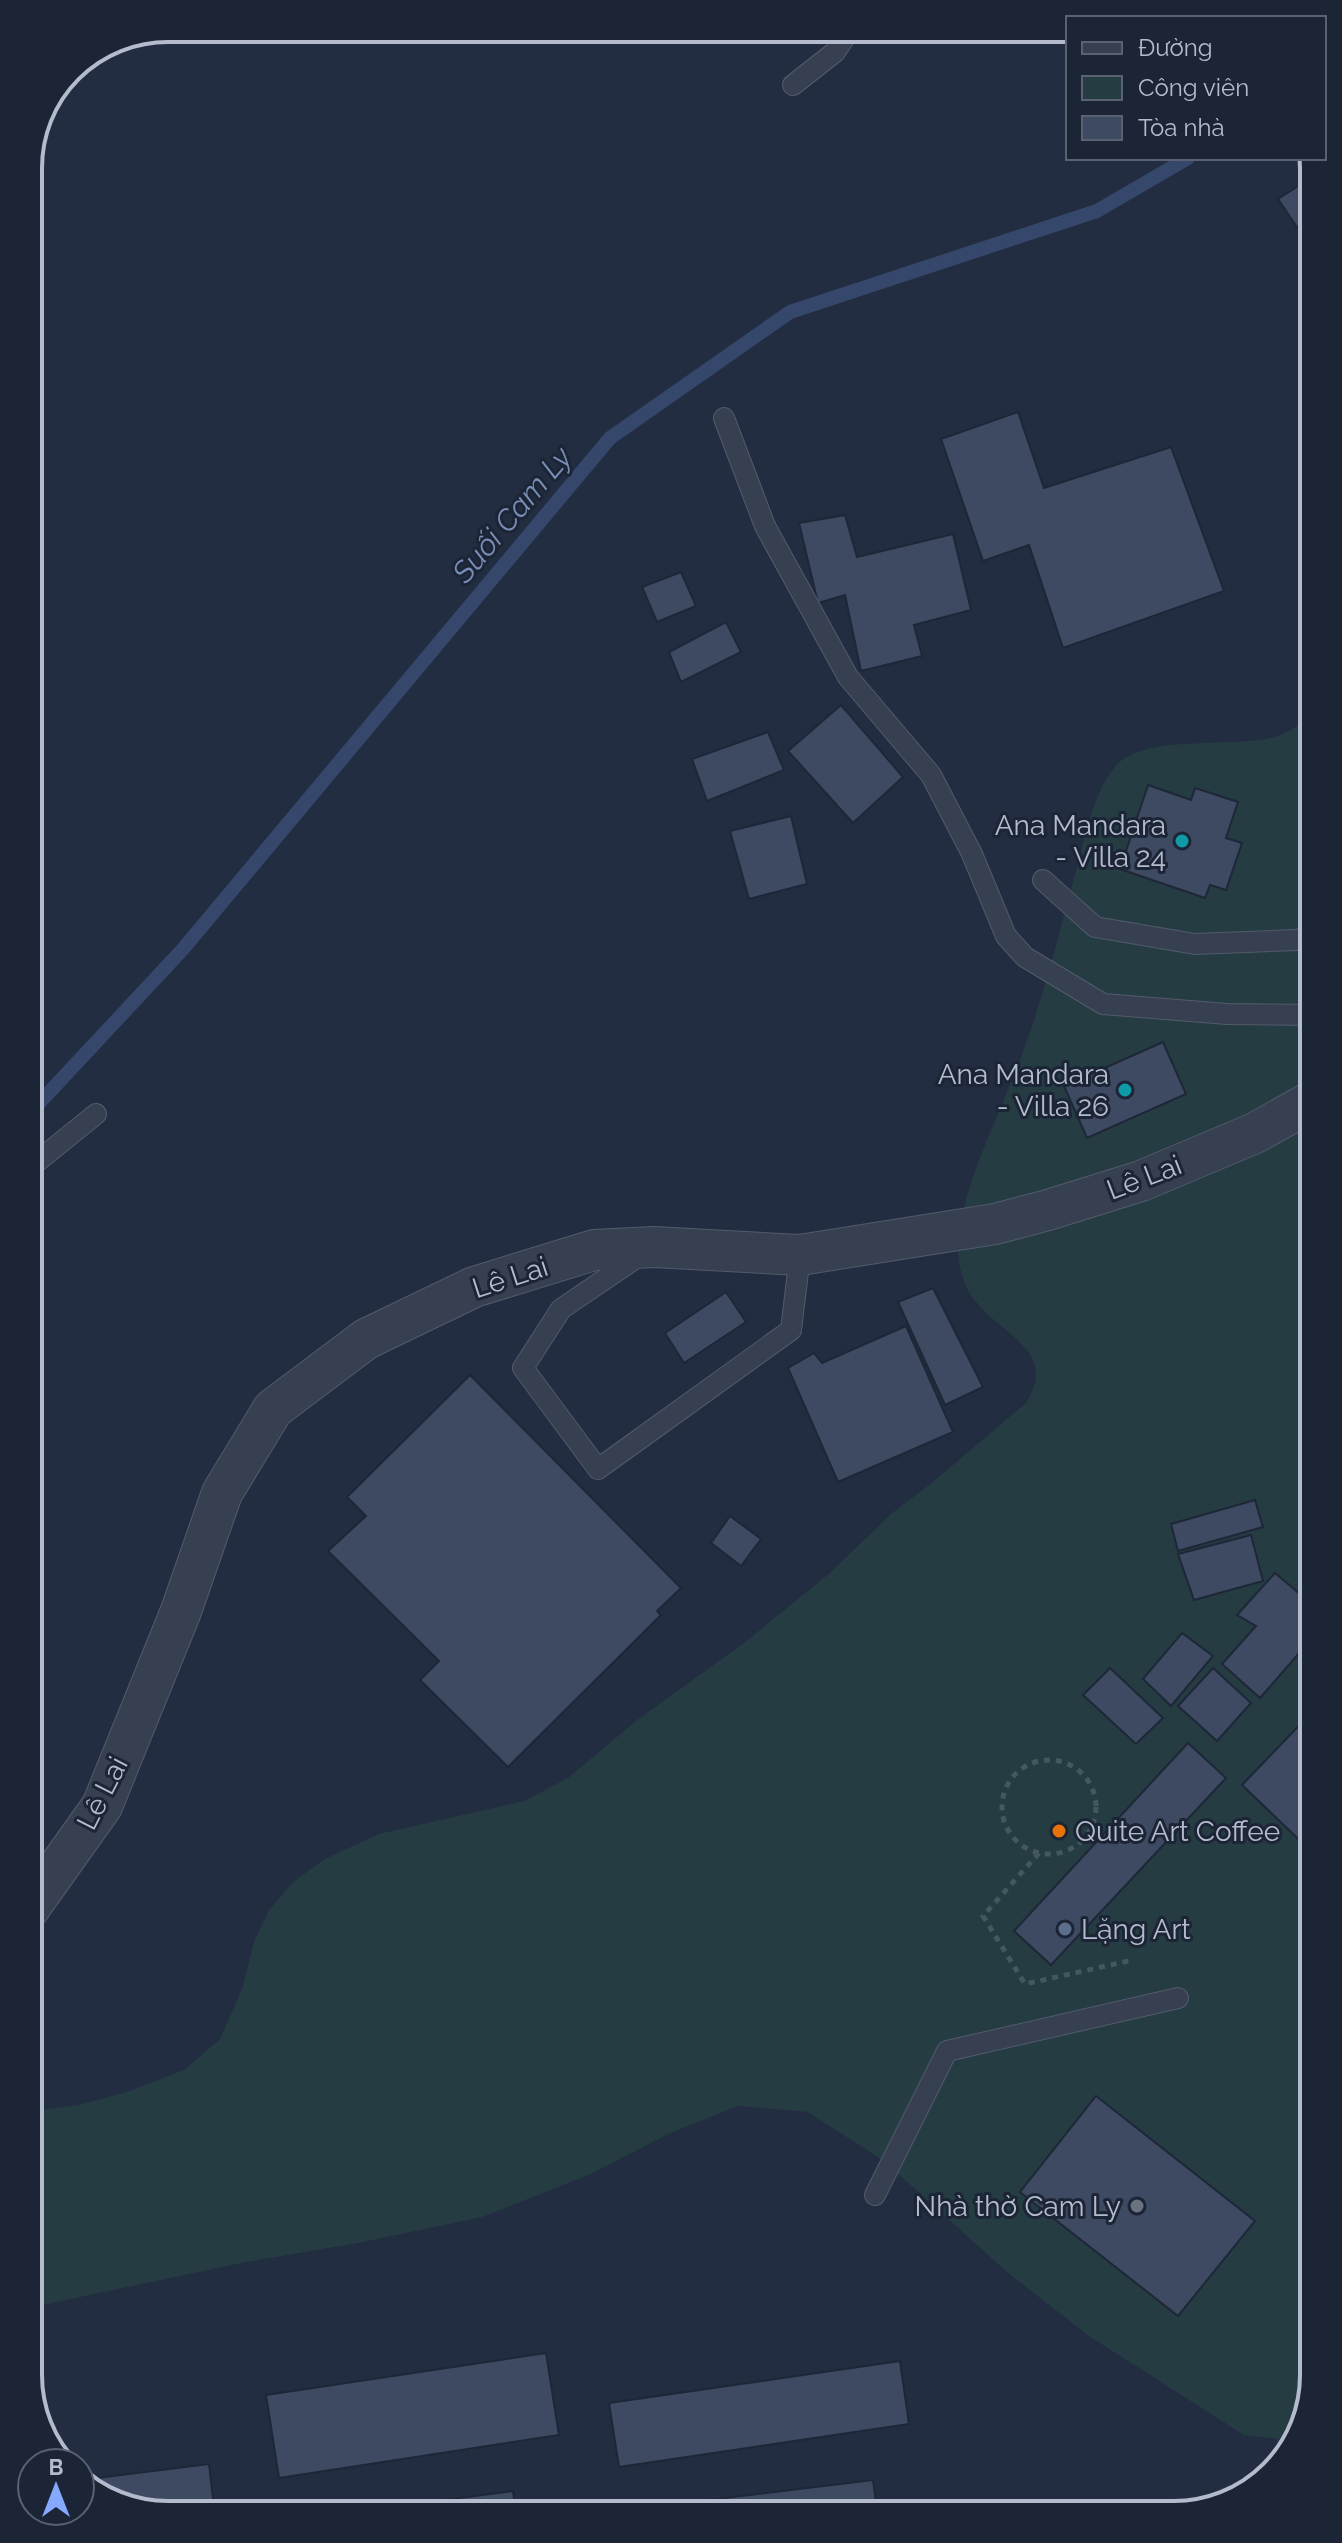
<svg xmlns="http://www.w3.org/2000/svg" width="1342" height="2543" viewBox="0 0 1342 2543" font-family="Raleway,sans-serif">
<rect width="100%" height="100%" fill="#232d42"/>
<path fill="#253c43" d="M1314 715V2376L1294 2441 1244 2435 1089 2336 1007 2272 884 2161 808 2112 738 2106 668 2134 591 2174 482 2217 363 2242 241 2263 28 2308V2108L40 2110 79 2105 127 2092 184 2070 220 2039 242 1989 254 1942 269 1910 294 1881 325 1859 379 1834 524 1801 568 1778 636 1721 744 1643 830 1573 891 1514 933 1482 1026 1403C1058 1352 1004 1336 977 1303 965 1290 959 1270 958 1253 957 1192 1005 1105 1025 1046 1046 989 1060 929 1076 871 1084 840 1096 780 1122 760 1156 736 1230 747 1271 738 1285 735 1303 723 1314 715Z"/>
<g fill="none" stroke-linecap="round" stroke-linejoin="round">
<path stroke="#35476a" stroke-width="14" d="M28 1115 183 949 610 438 790 312 1097 211 1188 158"/>
</g>
<g fill="#3e4a62" stroke="#1e2738" stroke-width="2">
<path d="M1314 176V252L1278 199Z"/>
<path d="M1018 412 1044 488 1171 447 1224 591 1063 648 1029 545 983 561 941 439Z"/>
<path d="M845 515 857 557 953 534 971 610 914 625 922 656 861 671 845 595 818 603 799 523Z"/>
<path d="M681 572 696 606 657 622 642 587Z"/>
<path d="M726 622 741 652 681 682 669 652Z"/>
<path d="M841 705 903 777 853 823 788 751Z"/>
<path d="M1313 720H1314V760L1308 757 1303 738Z"/>
<path d="M768 732 784 770 707 801 692 759Z"/>
<path d="M1148 785 1191 800 1195 788 1238 802 1226 838 1242 843 1226 890 1210 885 1205 898 1120 869Z"/>
<path d="M791 816 807 884 749 899 730 831Z"/>
<path d="M1163 1042 1186 1094 1087 1138 1064 1086Z"/>
<path d="M933 1288 983 1387 945 1405 898 1302Z"/>
<path d="M726 1292 746 1322 684 1363 665 1333Z"/>
<path d="M906 1326 953 1432 838 1482 788 1368 814 1353 822 1363Z"/>
<path d="M470 1375 681 1588 657 1611 661 1615 508 1767 420 1680 439 1661 328 1551 366 1516 347 1497Z"/>
<path d="M1255 1500 1263 1527 1178 1551 1171 1524Z"/>
<path d="M730 1516 761 1539 741 1566 711 1543Z"/>
<path d="M1251 1535 1263 1581 1194 1600 1178 1554Z"/>
<path d="M1275 1573 1314 1606V1636L1260 1698 1222 1664 1256 1626 1237 1615Z"/>
<path d="M1182 1633 1213 1656 1171 1706 1143 1679Z"/>
<path d="M1110 1668 1163 1718 1136 1744 1083 1695Z"/>
<path d="M1213 1668 1251 1703 1217 1741 1178 1706Z"/>
<path d="M1314 1710V1854L1242 1785Z"/>
<path d="M1188 1743 1226 1778 1051 1965 1014 1931Z"/>
<path d="M1096 2096 1255 2221 1178 2316 1020 2192Z"/>
<path d="M546 2353 559 2435 279 2478 266 2395Z"/>
<path d="M900 2361 909 2424 619 2467 609 2403Z"/>
<path d="M209 2464 215 2515H159L90 2491 81 2480Z"/>
<path d="M873 2480 878 2515H643L642 2508Z"/>
<path d="M513 2491 516 2515H327Z"/>
</g>
<g fill="none" stroke-linecap="round" stroke-linejoin="round">
<g stroke="#525b6c" stroke-width="22">
<g id="service">
<path d="M793 85 835 52 848 32"/>
<path d="M724 418 765 526 848 677 931 775 972 854 1006 936 1025 957 1103 1004 1227 1014 1314 1015"/>
<path d="M1043 880 1095 927 1195 944 1296 940 1314 936"/>
<path d="M28 1036 32 1031"/>
<path d="M28 1169 96 1114"/>
<path d="M642 1254 561 1309 523 1368 598 1469 791 1330 800 1255"/>
<path d="M875 2195 947 2051 1178 1998"/>
</g>
</g>
<g stroke="#525b6c" stroke-width="42">
<path id="minor" d="M28 1910 102 1806 181 1611 222 1493 273 1409 366 1339 474 1287 594 1250 654 1247 800 1255 995 1224 1048 1210 1141 1181 1255 1133 1314 1100"/>
</g>
<g stroke="#43595f" stroke-width="5" stroke-dasharray="6 6" stroke-linecap="butt">
<circle cx="1049" cy="1807" r="47"/>
<path d="M1039 1853 983 1916 1025 1984 1133 1960"/>
</g>
<use href="#service" stroke="#374051" stroke-width="20"/>
<use href="#minor" stroke="#374051" stroke-width="40"/>
</g>
<g fill="#0f9aa8" stroke="#1c2536" stroke-width="3">
<circle cx="1182" cy="841" r="8"/>
<circle cx="1125" cy="1090" r="8"/>
</g>
<circle fill="#e8710a" stroke="#1c2536" stroke-width="3" cx="1059" cy="1831" r="8"/>
<circle fill="#5c6f8a" stroke="#1c2536" stroke-width="3" cx="1065" cy="1929" r="8"/>
<circle fill="#6b7280" stroke="#1c2536" stroke-width="3" cx="1137" cy="2206" r="8"/>
<g text-anchor="middle" stroke-width="6" stroke-linejoin="round" paint-order="stroke">
<g font-size="28" fill="#b4bbcc" stroke="#1c2536" text-anchor="end">
<text x="1166" y="835">Ana Mandara<tspan x="1166" dy="32">- Villa 24</tspan></text>
<text x="1109" y="1084">Ana Mandara<tspan x="1109" dy="32">- Villa 26</tspan></text>
<text x="1075" y="1841" text-anchor="start">Quite Art Coffee</text>
<text x="1081" y="1939" text-anchor="start">Lặng Art</text>
<text x="1121" y="2216">Nhà thờ Cam Ly</text>
</g>
<g font-size="28" fill="#b4bbcc" stroke="#1c2536">
<text transform="translate(1144 1177) rotate(-21)" y="10">Lê Lai</text>
<text transform="translate(510 1277) rotate(-18)" y="10">Lê Lai</text>
<text transform="translate(102 1793) rotate(-63)" y="10">Lê Lai</text>
</g>
<g font-size="30" font-style="italic" fill="#798eb6" stroke="#1c2536">
<text transform="translate(512 515) rotate(-50)" y="10">Suối Cam Ly</text>
</g>
</g>
<path d="M0 0H1342V2543H0ZM168 42H1174A126 126 0 0 1 1300 168V2375A126 126 0 0 1 1174 2501H168A126 126 0 0 1 42 2375V168A126 126 0 0 1 168 42Z" fill="#1c2536" fill-rule="evenodd"/>
<path fill="none" stroke="#b4bbcc" stroke-width="4" d="M168 42H1174A126 126 0 0 1 1300 168V2375A126 126 0 0 1 1174 2501H168A126 126 0 0 1 42 2375V168A126 126 0 0 1 168 42Z"/>
<rect x="1066" y="16" width="260" height="144" fill="#1c2536" stroke="#596172" stroke-width="2"/>
<rect x="1082" y="42" width="40" height="12" fill="#374051" stroke="#596172" stroke-width="2"/>
<text x="1138" y="56" font-size="24" fill="#b4bbcc">Đường</text>
<rect x="1082" y="76" width="40" height="24" fill="#253c43" stroke="#596172" stroke-width="2"/>
<text x="1138" y="96" font-size="24" fill="#b4bbcc">Công viên</text>
<rect x="1082" y="116" width="40" height="24" fill="#3e4a62" stroke="#596172" stroke-width="2"/>
<text x="1138" y="136" font-size="24" fill="#b4bbcc">Tòa nhà</text>
<g transform="translate(56 2487)"><circle r="38" fill="#1c2536" stroke="#596172" stroke-width="2"/>
<path d="M0-6L14 30L0 20L-14 30Z" fill="#85a9ff"/>
<text y="-12" font-size="22" font-weight="bold" text-anchor="middle" fill="#b4bbcc">B</text>
</g>
</svg>
